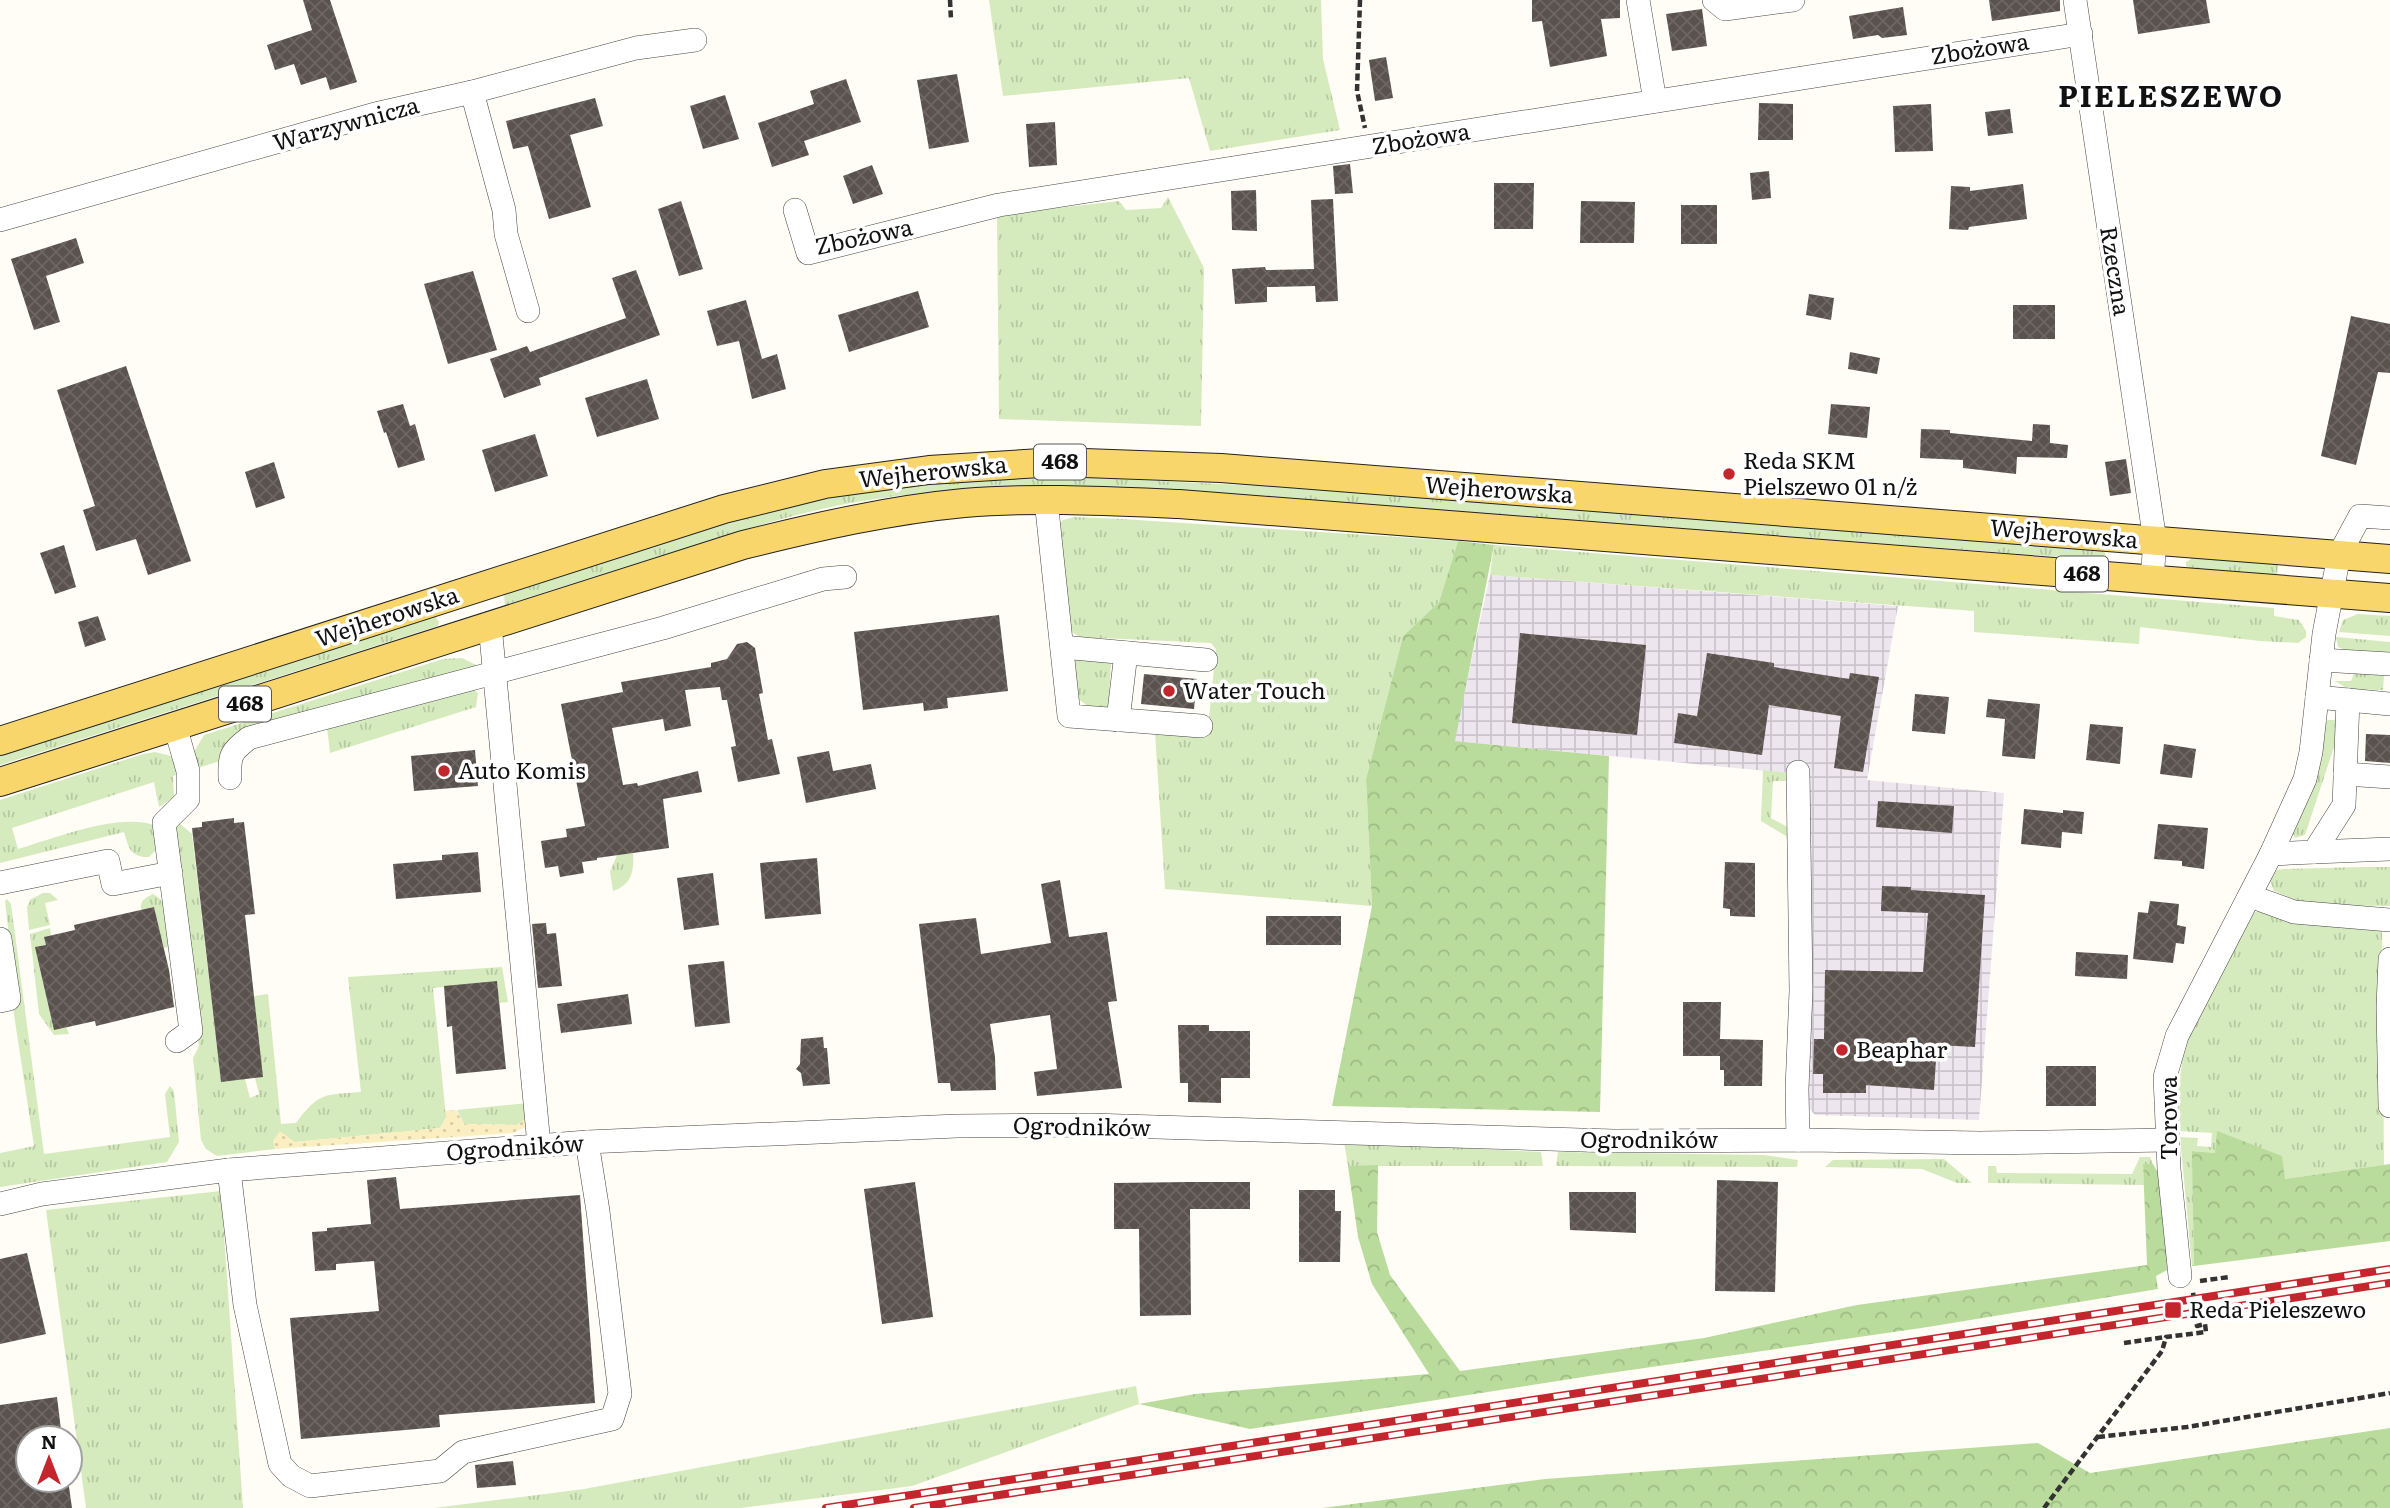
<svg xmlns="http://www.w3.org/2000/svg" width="2390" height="1508" viewBox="0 0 2390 1508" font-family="Literata,serif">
<defs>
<pattern id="industrial-grid" width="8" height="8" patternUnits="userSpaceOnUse" patternTransform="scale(1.75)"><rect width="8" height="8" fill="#eee6ef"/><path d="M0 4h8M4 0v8" fill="none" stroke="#cbc4cc"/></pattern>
<pattern id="grass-tufts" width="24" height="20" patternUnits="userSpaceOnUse" patternTransform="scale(1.75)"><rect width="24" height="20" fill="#d5ebbd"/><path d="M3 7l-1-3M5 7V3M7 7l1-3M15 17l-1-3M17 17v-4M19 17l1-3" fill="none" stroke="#b6c8a1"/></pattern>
<pattern id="forest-crowns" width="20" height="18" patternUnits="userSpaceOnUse" patternTransform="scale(1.75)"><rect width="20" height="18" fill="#b9dc9c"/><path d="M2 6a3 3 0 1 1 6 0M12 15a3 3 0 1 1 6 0" fill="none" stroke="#9ebc85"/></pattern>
<pattern id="sand-dots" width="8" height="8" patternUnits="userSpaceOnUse" patternTransform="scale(1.75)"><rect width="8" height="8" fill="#fbeec1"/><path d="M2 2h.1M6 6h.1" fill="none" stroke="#d6cba5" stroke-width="1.8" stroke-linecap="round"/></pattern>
<pattern id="building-cross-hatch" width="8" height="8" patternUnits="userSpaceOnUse" patternTransform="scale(1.75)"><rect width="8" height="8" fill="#5a524d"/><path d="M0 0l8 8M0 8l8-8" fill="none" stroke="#6d6662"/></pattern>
</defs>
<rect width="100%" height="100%" fill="#fffdf5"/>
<path fill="url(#industrial-grid)" d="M1490 575 1898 606 1867 780 2004 793 1979 1120 1815 1115 1804 1103 1810 775 1454 741Z"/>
<g fill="url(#grass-tufts)">
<path d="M989 0H1321L1323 59 1340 130 1210 151 1189 78 1003 96Z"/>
<path d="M1168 197 1204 268 1201 426 999 419 997 215 1119 201 1126 210 1161 208Z"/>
<path d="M1074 477 1262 486 2094 550 2104 551 2106 556 2100 560 1200 492C1083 485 967 482 851 503 797 513 745 529 692 546 630 565 567 585 505 605L504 594C564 575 623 557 682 538 732 522 784 506 836 497 915 483 994 479 1074 477Z"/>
<path d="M1074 517 1122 519 1458 541 1439 602 1403 636 1366 779 1372 906 1165 889 1155 732 1207 737 1216 649 1211 643 1080 637 1069 630 1057 526 1063 520Z"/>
<path d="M1494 545 2274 608V616L2299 620 2306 631V637L2298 643 2260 641 2140 627 2139 644 1974 632V611L1490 575Z"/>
<path d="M2194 557 2278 563 2277 576 2191 569 2186 566V562Z"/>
<path d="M2358 614 2390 616V636L2339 632 2343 620Z"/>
<path d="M435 616 439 622 438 626 0 765V756Z"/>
<path d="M2336 637 2390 642V653L2355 654 2338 647Z"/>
<path d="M1080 655 1104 656 1111 664 1108 710 1090 708 1076 697 1072 661Z"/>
<path d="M462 658 478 666 470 687 478 693 476 707 330 753 327 727 245 749V753L198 768 194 752 204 735 443 659Z"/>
<path d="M2337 668 2390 670V675H2384L2383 690 2348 689 2335 681H2351L2354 673 2332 672Z"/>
<path d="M2328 720H2335L2340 729 2305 835 2295 838 2291 831 2311 793 2322 758 2325 724Z"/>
<path d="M155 752 171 756 179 774 173 776 174 797 159 807 154 782 12 828 18 849C56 838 116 813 154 825L159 847 149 857H143C128 854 128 844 124 832L0 863V800L143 754Z"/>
<path d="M1763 770 1790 773 1789 781H1773L1771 818 1791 829V855L1786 836 1761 821Z"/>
<path d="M178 822 192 834 221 1081 245 1079 250 1098 259 1094 255 1078 262 1077 254 996 268 994 281 1124 296 1123C319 1092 324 1095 361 1092L348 977 502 967 508 1002 499 1003 497 981 433 988 446 1117 440 1128 295 1142 274 1141 275 1149 217 1156 206 1149 201 1140 193 1058 199 1046 173 826Z"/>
<path d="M633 853C634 872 632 884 613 891L610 872 617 855Z"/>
<path d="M2362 867H2390V906L2308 905 2274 891 2270 880 2274 871 2283 869Z"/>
<path d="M43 893H50L58 900 45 903 50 925 29 930 27 907 31 899Z"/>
<path d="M153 894C171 903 172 929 175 946L164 948 154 907 141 910C140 900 145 898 153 894Z"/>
<path d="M7 899 11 904 44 1154 170 1137 165 1094 170 1086 174 1091 179 1142 167 1162 0 1187V1153L34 1146 11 995 15 991 5 901Z"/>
<path d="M2265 910 2367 927 2382 931 2384 1165 2285 1179 2215 1153 2193 1151 2194 1266H2192L2180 1137 2198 1138 2197 1146 2211 1147 2212 1133 2180 1131 2178 1090 2182 1064 2179 1063 2185 1045 2251 913Z"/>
<path d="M50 928 51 935 45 937 46 945 36 947 69 1034 54 1035 39 1014 30 934Z"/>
<path d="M528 1103V1117L517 1125 464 1124 457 1110Z"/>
<path d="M1344 1142 1541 1152 1543 1166H1348Z"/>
<path d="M1558 1152 1764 1155 1798 1160 1797 1167 1556 1166Z"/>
<path d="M2140 1157H2150L2153 1164H2143L2144 1185 1988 1183V1166H1996L1997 1173 2132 1174Z"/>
<path d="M1944 1159 1972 1183H1957L1922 1169 1825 1167 1833 1160Z"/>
<path d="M221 1191 243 1508H86L46 1210Z"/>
<path d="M1136 1386 1139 1404 912 1486 741 1508H434L584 1489Z"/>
</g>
<g fill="url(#forest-crowns)">
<path d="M1458 541 1494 545 1455 741 1609 756 1600 1112 1332 1106 1372 906 1366 779 1403 636 1439 602Z"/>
<path d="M2217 1131 2282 1156 2285 1179 2390 1164V1241L2194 1266 2192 1151 2215 1153Z"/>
<path d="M2143 1164H2153L2162 1179 2167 1270 2156 1276 2158 1289 1928 1327 1596 1375 1250 1429 1139 1404 1195 1394 1429 1374 1372 1284 1358 1237 1348 1166 1378 1165 1377 1232 1390 1275 1460 1371 1704 1338 1857 1305 2147 1265Z"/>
<path d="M2390 1428V1508H1322L1545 1479 2038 1443 2090 1473Z"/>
</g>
<path fill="url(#sand-dots)" d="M456 1110 464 1124 517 1125 528 1117 525 1127 513 1133 275 1149 273 1141 280 1131 295 1142 440 1128 446 1117 445 1111Z"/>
<g fill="url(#building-cross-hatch)">
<path d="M303 0H330L357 82 330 90 326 77 301 85 294 64 275 70 267 45 312 30Z"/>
<path d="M1532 0H1620V18L1601 19 1607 56 1550 67 1542 21 1532 22Z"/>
<path d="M1989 0H2060V11L1992 21Z"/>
<path d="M2133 0H2206L2210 23 2138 34Z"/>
<path d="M1903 7 1907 35 1882 38 1878 35 1853 39 1849 16Z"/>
<path d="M1702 9 1707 46 1672 51 1666 14Z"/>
<path d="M1386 57 1393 98 1375 101 1369 60Z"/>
<path d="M957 74 969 142 929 149 917 80Z"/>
<path d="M846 79 861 122 804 141 809 155 772 167 758 123 814 104 810 91Z"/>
<path d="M725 95 739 139 703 149 690 106Z"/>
<path d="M595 98 603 126 570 135 591 207 549 219 528 146 513 149 506 121Z"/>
<path d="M1759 103 1793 104V140H1758Z"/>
<path d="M1931 104 1933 151 1895 152 1893 106Z"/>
<path d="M2010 109 2013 133 1988 136 1985 112Z"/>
<path d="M1055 122 1057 165 1029 167 1026 124Z"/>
<path d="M1350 164 1353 193 1335 194 1333 166Z"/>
<path d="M872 165 883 194 853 204 843 176Z"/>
<path d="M1769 171 1771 198 1752 200 1750 173Z"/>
<path d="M1494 183H1534L1533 229H1494Z"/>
<path d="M2023 184 2027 219 1969 227 1968 230 1949 229 1951 186 1970 187V191Z"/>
<path d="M1256 190 1257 231 1232 230 1231 191Z"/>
<path d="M1333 199 1338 301 1316 302 1315 286 1267 287V302L1235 304 1232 269 1265 267 1266 270 1314 269 1311 200Z"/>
<path d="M681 201 703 269 679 276 658 209Z"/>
<path d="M1581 201 1635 202 1634 243H1580Z"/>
<rect x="1681" y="205" width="36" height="39"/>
<path d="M76 238 84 263 46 276 60 322 34 330 11 259Z"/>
<path d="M636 270 660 335 539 378 541 385 504 398 490 359 527 346 530 352 626 318 612 278Z"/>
<path d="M473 271 497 350 448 364 424 284Z"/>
<path d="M918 291 929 327 849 352 838 315Z"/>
<path d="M1809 294 1834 298 1831 320 1806 315Z"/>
<path d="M746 300 762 359 777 354 786 389 752 399 739 341 717 346 707 311Z"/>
<rect x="2013" y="305" width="42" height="34"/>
<path d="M2351 316 2390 324V373L2378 372 2356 465 2321 456Z"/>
<path d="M1850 352 1880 358 1877 374 1848 369Z"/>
<path d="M126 366 191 561 148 575 136 539 96 551 83 510 95 506 57 390Z"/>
<path d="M647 379 659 419 597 437 585 398Z"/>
<path d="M403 404 410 426 415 424 425 460 398 468 386 432 384 433 377 411Z"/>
<path d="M1831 404 1870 407 1867 438 1828 434Z"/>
<path d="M2033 424 2050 425V443L2068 445 2067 458 2017 457 2016 474 1963 468V460L1920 458 1921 429 1950 430V433L2032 441Z"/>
<path d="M535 434 548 476 495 492 482 450Z"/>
<path d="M2126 459 2131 493 2110 496 2105 462Z"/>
<path d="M274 462 285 498 256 508 245 472Z"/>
<path d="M64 545 76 587 55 594 40 553Z"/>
<path d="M999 615 1008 691 947 698 948 708 924 711 923 703 863 710 854 632Z"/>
<path d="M98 616 106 640 85 647 78 622Z"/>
<path d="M1520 633 1646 645 1637 735 1512 723Z"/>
<path d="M747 642 755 648 763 693 759 694 768 740 772 739 780 774 738 782 731 747 736 746 727 700H722L720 687 685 690 691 726 665 731 663 719 612 728 623 785 637 783 638 786 698 771 702 792 663 799 669 848 597 858V860L582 862 584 873 560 877 558 866 545 868 541 841 567 837 566 829 585 826 561 704 623 692 621 682 711 667V663L727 659 737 644Z"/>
<path d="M1707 653 1774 663V667L1849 679 1850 673 1879 677 1863 772 1834 768 1841 716 1769 705 1762 755 1674 743 1678 713 1697 716Z"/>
<path d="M1144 674 1197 679 1194 709 1141 704Z"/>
<path d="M1915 694 1949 697 1945 734 1912 731Z"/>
<path d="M1988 699 2040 704 2035 759 2002 756 2005 719 1986 717Z"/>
<path d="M2090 724 2123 727 2120 764 2086 760Z"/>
<path d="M2366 734 2390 735V763L2365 761Z"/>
<path d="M2164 744 2196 749 2192 778 2160 774Z"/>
<path d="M475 750 478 786 414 791 411 756Z"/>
<path d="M829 751 833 771 871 764 876 789 806 803 797 757Z"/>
<path d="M1878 801 1954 806 1952 833 1876 827Z"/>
<path d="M2024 809 2063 813V810L2084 812 2082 834 2062 832 2061 848 2021 844Z"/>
<path d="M234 818V823L244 822 255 914 245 915 263 1077 221 1082 192 828 202 827V822Z"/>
<path d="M2158 824 2208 828 2204 869 2182 866V861L2154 859Z"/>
<path d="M478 852 481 892 396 899 393 864 442 860V855Z"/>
<path d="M817 858 821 914 765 919 760 863Z"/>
<path d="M1725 862 1755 863V917L1730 916V909L1723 908Z"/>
<path d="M713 873 719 925 684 930 677 878Z"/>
<path d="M1060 880 1069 937 1107 932 1117 1001 1108 1002 1122 1088 1037 1096 1034 1072 1057 1069 1050 1015 990 1024 995 1057 996 1090 951 1091 950 1083H938L919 924 976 918 981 954 1051 943 1041 884Z"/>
<path d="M1882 886 1911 887V890L1985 895 1975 1047 1937 1045 1934 1090 1866 1085V1093H1823V1074H1813L1814 1039H1824L1825 970 1923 972 1928 913 1881 911Z"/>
<path d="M2150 901 2179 904 2177 925 2186 927 2184 944 2176 943 2173 963 2133 959 2138 912 2148 913Z"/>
<path d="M154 907 169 970 174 1007 96 1026 95 1021 54 1030 35 947 46 945 44 937 75 930 74 925Z"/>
<rect x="1266" y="916" width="75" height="29"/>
<path d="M546 923 547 934 556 933 562 986 538 988 532 924Z"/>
<path d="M2076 952 2128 955 2127 979 2075 976Z"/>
<path d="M724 961 730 1023 695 1027 688 965Z"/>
<path d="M497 981 506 1069 456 1074 452 1026 447 1027 444 986Z"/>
<path d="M628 994 632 1024 561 1033 557 1004Z"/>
<path d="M1683 1002H1721L1720 1039 1763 1040 1762 1086H1724V1070H1720V1056H1683Z"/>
<path d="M1178 1025H1209V1031H1250V1078H1221V1103L1188 1102V1083H1180Z"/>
<path d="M823 1037 824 1048H827L830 1084 803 1086 801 1073 796 1069 800 1064 801 1039Z"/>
<rect x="2046" y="1066" width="50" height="40"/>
<path d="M396 1177 400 1209 580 1195 595 1403 439 1415 440 1427 301 1439 290 1318 379 1311 374 1261 336 1264V1270L315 1271 312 1232 327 1231V1228L371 1224 367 1180Z"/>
<path d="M1717 1180 1778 1182 1775 1292 1715 1291Z"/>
<path d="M915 1182 933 1317 882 1324 864 1189Z"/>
<path d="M1189 1182H1250V1209H1190L1191 1315 1140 1316 1139 1229H1114V1183Z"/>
<path d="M1299 1190H1335V1211H1341L1340 1262H1299Z"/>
<path d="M1569 1192H1636V1233L1570 1230Z"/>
<path d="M27 1253 46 1334 0 1344V1259Z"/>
<path d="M57 1397 62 1438H28V1480H68L72 1508H0V1405Z"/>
<path d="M513 1461 516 1485 477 1488 475 1465Z"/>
</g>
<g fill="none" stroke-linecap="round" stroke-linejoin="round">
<g stroke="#444" stroke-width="24">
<g id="minor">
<path d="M1638 0 1655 101"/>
<path d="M1714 0 1725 9 1793 0"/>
<path d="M2075 0 2155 541 2152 579"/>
<path d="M472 92 504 210 506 234 528 311"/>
<path d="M795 210 808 253 999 205 2081 34"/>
<path d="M0 220 375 114 472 92 636 48 695 40"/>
<path d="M1046 500 1069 716 1201 726"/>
<path d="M490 625 539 1145"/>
<path d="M1062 647 1206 660"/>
<path d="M2321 660 2390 664"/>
<path d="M2348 700 2390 704"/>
<path d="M1118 720 1126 653"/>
<path d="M175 726 188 771V799L164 823 191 1031 177 1041"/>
<path d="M1798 772 1801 991 1797 1089 1798 1140"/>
<path d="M2345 774 2390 777"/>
<path d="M230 778C229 755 231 752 249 738L663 628 823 579 845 577"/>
<path d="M2314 852 2390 849"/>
<path d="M2271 854 2314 852 2344 805 2348 700 2317 697"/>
<path d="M0 883 108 861 113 884 171 873"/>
<path d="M2250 896 2294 912 2390 920"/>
<path d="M0 939 9 999 0 1001"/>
<path d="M2390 959 2388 1007 2390 1106"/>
<path d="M229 1170 245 1305 280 1464 291 1476 310 1486 440 1471 463 1452 612 1419 620 1394 598 1211 587 1142"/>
<path d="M0 1204 42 1194 229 1170 587 1142 957 1126 1090 1125 1614 1141 1809 1140 1980 1143 2168 1140"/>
<path d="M2180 1276 2169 1169 2165 1077 2177 1036 2271 854 2305 779 2311 752 2324 634 2339 555 2360 516 2390 518"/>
</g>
</g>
<g stroke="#222" stroke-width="30">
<g id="major">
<path d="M0 741 724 509 825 484 929 470 1057 462 1221 468 2390 559"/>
<path d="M0 782 743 545C816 527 889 510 964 503 1035 497 1108 501 1179 504L2390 598"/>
</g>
</g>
<g stroke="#333" stroke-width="4.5" stroke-dasharray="7 3.5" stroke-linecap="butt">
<path d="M950 0 951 20"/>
<path d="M1360 0 1357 91 1365 128"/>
<path d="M2200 1281 2229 1277"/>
<path d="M2124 1343 2166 1337"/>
<path d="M2098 1437 2187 1427 2390 1393"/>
<path d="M2044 1508 2162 1351 2166 1337 2206 1332 2205 1324 2197 1326 2193 1292"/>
</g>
<use href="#minor" stroke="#fff" stroke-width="23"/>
<use href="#major" stroke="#f9d66b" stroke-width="28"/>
<g stroke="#c4262e" stroke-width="8">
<g id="rail">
<path d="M826 1508 2390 1269"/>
<path d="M914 1508 2390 1283"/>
</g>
</g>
<use href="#rail" stroke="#fff" stroke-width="5" stroke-dasharray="16" stroke-linecap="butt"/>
</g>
<g fill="#c4262e" stroke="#fff" stroke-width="2.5">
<circle cx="1729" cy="474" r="7"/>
<circle cx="1169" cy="691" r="7"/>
<circle cx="444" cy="771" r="7"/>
<circle cx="1842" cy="1050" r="7"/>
<rect x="2164" y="1301" width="18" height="18" rx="3.5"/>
</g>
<g text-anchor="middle" stroke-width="7" stroke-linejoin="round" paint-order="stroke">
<g fill="#fff" stroke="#585858" stroke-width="2">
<rect x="1034" y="444.5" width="52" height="35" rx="5"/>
<rect x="2056" y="556.5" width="52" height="35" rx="5"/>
<rect x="219" y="686.5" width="52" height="35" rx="5"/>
</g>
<g font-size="21" font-weight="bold" fill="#111">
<text x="1060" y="469">468</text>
<text x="2082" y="581">468</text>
<text x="245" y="711">468</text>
</g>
<g font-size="23" fill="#111" stroke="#fff">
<text transform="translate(1980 49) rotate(-9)" y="8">Zbożowa</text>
<text transform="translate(346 124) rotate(-15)" y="8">Warzywnicza</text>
<text transform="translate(1421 139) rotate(-9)" y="8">Zbożowa</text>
<text transform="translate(864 237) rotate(-12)" y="8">Zbożowa</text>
<text transform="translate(2115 271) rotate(81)" y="8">Rzeczna</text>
<text transform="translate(933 472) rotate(-6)" y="8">Wejherowska</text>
<text transform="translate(1499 490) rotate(4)" y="8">Wejherowska</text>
<text transform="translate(2064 534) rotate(5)" y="8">Wejherowska</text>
<text transform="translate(387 617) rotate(-18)" y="8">Wejherowska</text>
<text transform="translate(2169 1118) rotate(-90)" y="8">Torowa</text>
<text transform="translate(1082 1127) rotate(1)" y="8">Ogrodników</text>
<text x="1649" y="1148">Ogrodników</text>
<text transform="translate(515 1148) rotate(-4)" y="8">Ogrodników</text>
</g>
<g font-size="23" fill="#111" stroke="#fff" text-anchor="start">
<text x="1743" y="469">Reda SKM<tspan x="1743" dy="26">Pielszewo 01 n/ż</tspan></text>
<text x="1183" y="699">Water Touch</text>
<text x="458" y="779">Auto Komis</text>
<text x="1856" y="1058">Beaphar</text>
<text x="2189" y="1318">Reda Pieleszewo</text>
</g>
<g font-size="30" font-weight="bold" letter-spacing="2" fill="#111" stroke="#fff">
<text x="2171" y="107">PIELESZEWO</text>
</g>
</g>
<g transform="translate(49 1459)"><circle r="33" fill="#ffffff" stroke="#a0a0a0" stroke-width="2"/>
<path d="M0-5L12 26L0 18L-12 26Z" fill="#c4262e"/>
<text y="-10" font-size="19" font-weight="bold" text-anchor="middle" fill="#111111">N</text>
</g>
</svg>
